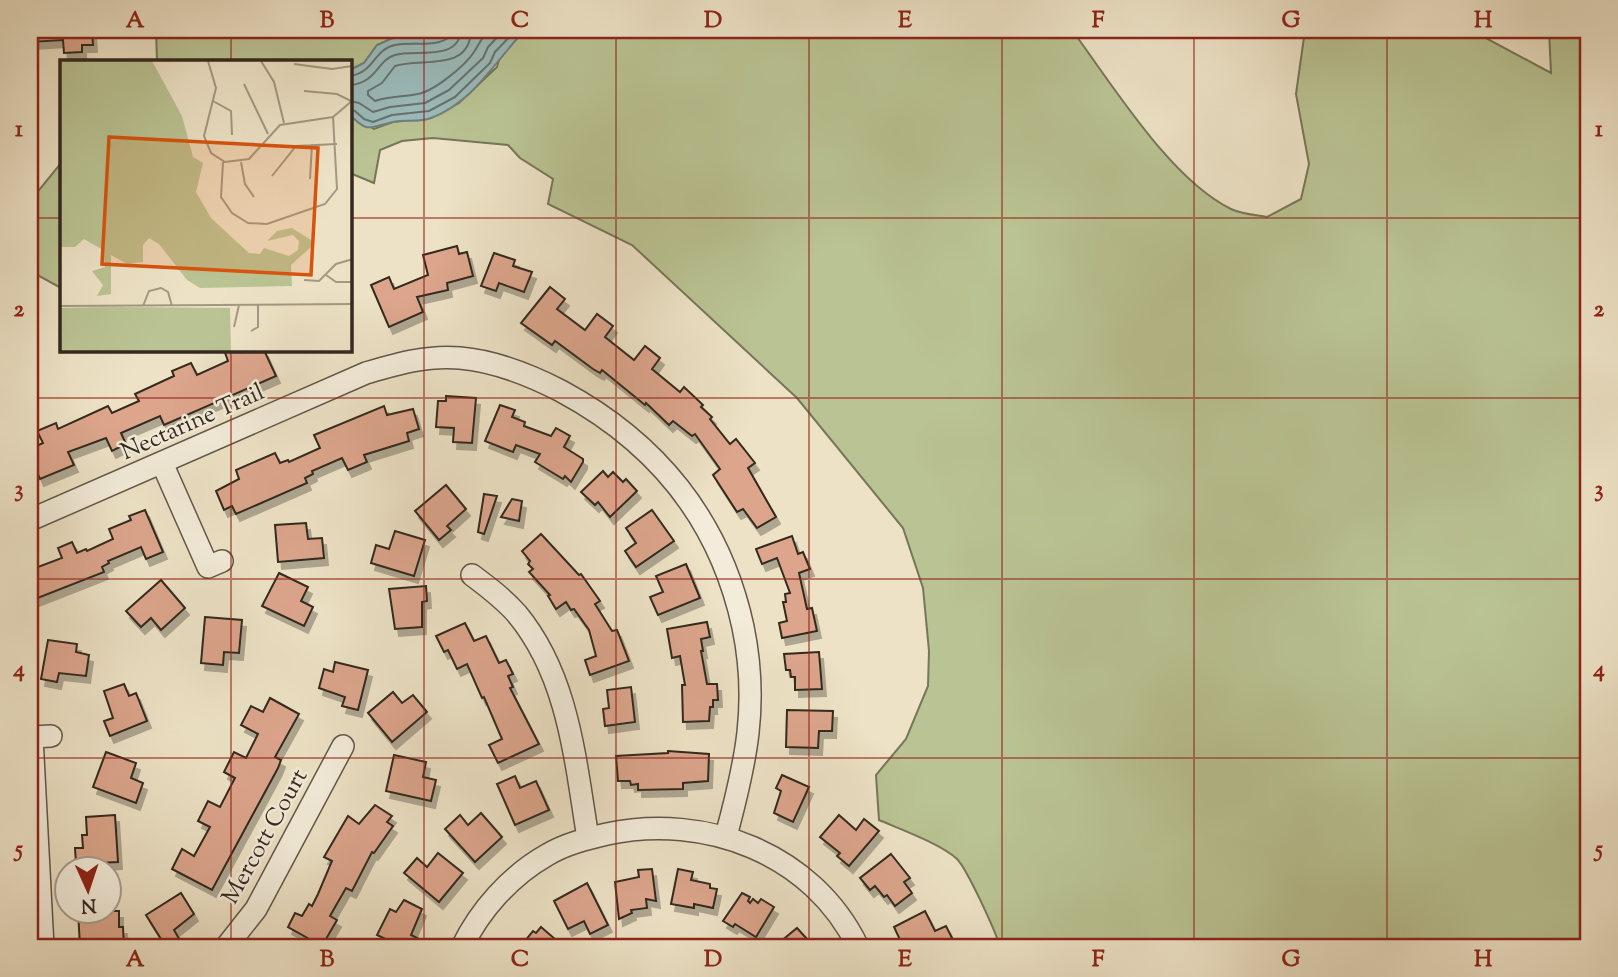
<svg xmlns="http://www.w3.org/2000/svg" width="1618" height="977" viewBox="0 0 1618 977" font-family="'Sorts Mill Goudy',serif">
<defs>
<filter id="shadow"><feDropShadow dx="4" dy="7" stdDeviation="0" flood-color="#0004"/></filter>
</defs>
<rect width="100%" height="100%" fill="#ede2c6"/>
<filter id="stains"><feTurbulence type="fractalNoise" baseFrequency=".00286" numOctaves="4"/><feColorMatrix values="0 0 0 0 .2 0 0 0 0 .09 0 0 0 0 .02 0 0 0 .5 -.17"/></filter>
<radialGradient id="worn" r=".72"><stop offset=".6" stop-color="#630" stop-opacity="0"/><stop offset="1" stop-color="#630" stop-opacity=".3"/></radialGradient>
<g fill="#bac393" stroke="#767659" stroke-width="2">
<path d="M156 30H456L433 36 393 38 377 45 364 63 350 70V61H157Z"/>
<path d="M524 30H1072C1112 84 1170 179 1231 209 1241 214 1256 215 1267 217L1301 199 1309 164 1296 94 1305 30H1471L1551 73 1549 30H1588V947H1000C996 932 967 869 957 859 941 844 900 829 879 820L876 775 906 739 928 686 929 651 923 588 903 528 797 398 632 245 548 204 553 179 520 158 508 145 433 138 402 141 380 150 374 183 350 173V115L374 129 393 122 431 118 459 103 497 67 500 56Z"/>
<path d="M61 163V288L30 271V201Z"/>
</g>
<path fill="#9bbcbc" stroke="#71817d" stroke-width="2" d="M456 30H525C495 61 474 102 431 118 418 123 405 119 393 122 369 127 369 134 350 115V70L364 63 377 45 393 38 433 36Z"/>
<g fill="none" stroke-linecap="round" stroke-linejoin="round">
<g stroke="#67726e" stroke-width="2">
<path d="M471 30C470 73 421 57 395 66L382 83 368 91V95L375 101C390 96 403 97 418 94 434 91 465 66 474 52 479 44 482 37 489 30"/>
<path d="M350 76C374 73 374 49 395 45 414 41 435 49 451 36L452 30"/>
<path d="M350 85C377 83 377 60 395 55 415 49 459 62 461 30"/>
<path d="M350 101 359 103 373 112 390 107 425 103 449 90 483 58 488 47 504 30"/>
<path d="M350 110 355 111 364 119 373 122 392 115 429 111 455 97 490 63 495 52 516 30"/>
</g>
</g>
<g fill="#dca58c" stroke="#33291f" stroke-width="2" filter="url(#shadow)">
<path d="M30 30H92L93 45H82V52L64 53 63 40 30 42Z"/>
<path d="M457 246 459 254 467 252 473 276 447 283 448 290 417 297 423 312 389 327 371 285 389 277 394 289 428 275 423 255Z"/>
<path d="M494 253 515 260 513 266 532 272 524 292 499 283 496 291 481 286Z"/>
<path d="M550 287 565 299 557 309 585 330 597 314 613 326 605 337 634 360 645 346 660 358 652 369 680 392 684 387 703 405 701 407 712 417 710 419 730 444 736 439 755 463 748 468 776 517 757 528 743 509 737 512 713 475 720 469 695 434 692 436 673 421 669 425 646 403 645 405 602 370 600 373 593 369 555 341 552 345 521 323Z"/>
<path d="M224 350H264L276 376 164 425 160 416 121 433 126 444 112 451 106 438 68 452 74 465 40 479 30 457V449L43 443 37 431 56 423 58 429 108 406 112 413 139 401 135 394 174 376 172 371 191 363 197 375 228 361Z"/>
<path d="M446 396 476 398 472 443 453 442 454 428 436 427 438 401H446Z"/>
<path d="M500 405 515 410 512 417 525 422 524 426 551 436 556 428 570 436 564 447 583 459V462L571 482 565 476 563 479 535 462 540 454 516 445 513 452 485 441Z"/>
<path d="M384 406 387 415 413 409 419 429 407 433 409 441 364 455 367 462 348 470 342 458 312 471 313 474 305 478 307 483 236 514 232 506 224 510 216 491 239 479 236 470 275 453 280 463 288 460 289 462 320 448 314 435Z"/>
<path d="M603 471 608 477 613 472 623 482 626 479 637 491 610 517 598 502 595 505 581 492Z"/>
<path d="M446 485 466 509 447 526 451 530 439 540 415 511Z"/>
<path d="M484 494 497 496 484 534 478 532Z"/>
<path d="M512 499 522 501 519 521 501 517Z"/>
<path d="M145 510 163 552 146 559 141 547 108 561 109 563 102 567 104 572 30 601V570L62 558 58 548 72 542 77 553 86 549 87 551 113 539 109 529 131 520 129 516Z"/>
<path d="M652 510 674 541 636 567 625 551 636 543 626 528Z"/>
<path d="M306 523 308 539 322 538 324 558 278 562 275 525Z"/>
<path d="M395 531 425 540 414 576 371 563 376 545 389 549Z"/>
<path d="M541 534 579 575 581 574 600 601 595 604 612 631 617 630 629 661 590 675 585 660 596 656 589 630 574 609 571 610 566 602 556 609 548 596 550 595 529 572 533 569 528 564 530 561 522 551Z"/>
<path d="M792 536 798 554 803 552 810 569 799 573 807 609 812 608 817 631 782 638 779 623 787 621 783 602H786L785 594 790 593 777 558 762 564 756 549Z"/>
<path d="M686 564 700 598 658 615 650 597 663 592 656 576Z"/>
<path d="M279 573 308 587 301 601 313 607 304 626 262 606Z"/>
<path d="M161 580 185 608 161 630 151 618 141 627 126 611Z"/>
<path d="M426 586 427 601 422 602V627L395 629 389 589Z"/>
<path d="M205 617 242 620 239 653 224 652 223 665 201 663Z"/>
<path d="M707 622 710 637 701 639 703 651H701L707 684H717L718 700H713V707H710L709 721 683 722 682 685H685L680 656 672 658 667 629Z"/>
<path d="M465 623 474 641 486 636 499 663 506 660 513 674 508 676 513 687 510 688 539 744 498 763 489 745 502 739 484 697 482 698 467 664 457 669 448 650 444 652 436 636Z"/>
<path d="M48 640 77 644 76 652 89 655 86 676 59 673 57 682 41 679Z"/>
<path d="M819 652 822 689 795 690V677H791L790 670H786L784 654Z"/>
<path d="M335 662 368 670 358 710 342 706 345 697 319 688 324 669 333 672Z"/>
<path d="M124 684 129 696 136 693 147 721 110 736 104 721 113 718 104 691Z"/>
<path d="M631 687 635 722 605 726 603 709 609 708 607 690Z"/>
<path d="M393 692 402 703 413 695 427 712 392 742 368 713Z"/>
<path d="M270 698 299 714 275 757 281 760 278 768 212 890 172 869 182 849 194 856 210 827 198 821 208 801 220 807 235 778 224 772 234 752 246 758 258 734 241 725 251 706 263 712Z"/>
<path d="M787 710 833 711 832 731H819L818 748 786 747Z"/>
<path d="M668 751 709 754 708 781 683 783V789L638 790V784L631 785 630 781H618L616 756 668 753Z"/>
<path d="M106 752 136 763 131 778 143 783 136 803 93 787Z"/>
<path d="M394 755 426 762 423 777 436 780 431 801 386 791Z"/>
<path d="M782 775 809 787 793 822 774 813 781 791 776 788Z"/>
<path d="M515 776 520 788 536 781 549 810 515 825 497 784Z"/>
<path d="M375 805 392 816 387 822 393 826 374 853 372 852 352 891 346 888 330 916 337 920 322 946 288 927 295 913 302 916 309 904 312 906 318 894 332 861 324 857 348 816 359 824Z"/>
<path d="M481 813 502 837 475 862 445 829 460 815 468 825Z"/>
<path d="M115 815 118 862 76 864 75 848H83L82 835H87L86 817Z"/>
<path d="M839 815 856 830 864 819 879 831 849 866 837 856 840 853 820 837Z"/>
<path d="M438 853 463 873 439 902 404 873 417 858 427 867Z"/>
<path d="M891 854 910 878 904 882 912 893 895 906 887 895 884 897 875 886 870 890 860 878Z"/>
<path d="M652 869 656 901 646 899 647 908 631 910 632 913 619 919 615 882 639 877 638 870Z"/>
<path d="M678 869 693 872 691 880 710 884V888L717 889 713 908 694 904V908L671 904Z"/>
<path d="M587 883 608 925 590 934 584 921 568 929 554 901Z"/>
<path d="M181 893 194 914 174 930 181 942 173 947H166L146 915Z"/>
<path d="M742 893 750 897 748 901 750 903 753 899 758 903 761 899 774 907 756 937 735 924 733 927 723 921Z"/>
<path d="M404 900 422 909 411 935 419 939 415 947H402L377 935 390 909 396 912Z"/>
<path d="M78 911H119V927H123L124 947 80 946Z"/>
<path d="M925 911 935 931 946 926 954 942 943 947H909L905 939 901 942 894 927Z"/>
<path d="M541 927 555 939 548 947H520L533 931 536 933Z"/>
<path d="M797 928 807 939 797 947H774Z"/>
</g>
<g fill="none" stroke-linecap="round" stroke-linejoin="round">
<g stroke="#625749" stroke-width="24">
<g id="minor">
<path d="M162 463 208 567 222 561"/>
<path d="M30 520 366 373C397 364 427 355 460 358 495 361 530 375 561 391 656 442 720 520 743 627 759 704 746 762 726 836"/>
<path d="M472 575C488 587 504 599 517 614 569 677 575 760 588 838"/>
<path d="M43 947 32 737 51 736"/>
<path d="M226 947 256 909 343 746"/>
<path d="M462 947C480 910 510 876 547 855 565 844 586 839 607 834 705 813 813 853 858 947"/>
</g>
</g>
<use href="#minor" stroke="#f3ecda" stroke-width="21"/>
</g>
<path fill="none" stroke="#8f2418" stroke-width="2" stroke-opacity="0.55" d="M231 30V61M424 30V947M616 30V947M809 30V947M1002 30V947M1194 30V947M1387 30V947M30 218H61M350 218H1588M231 350V947M30 398H1588M30 579H1588M30 758H1588"/>
<g text-anchor="middle" stroke-width="5" stroke-linejoin="round" paint-order="stroke">
<g font-size="24" fill="#33291f" stroke="#f3ecda">
<text transform="translate(192 421) rotate(-24)" y="8">Nectarine Trail</text>
<text transform="translate(264 836) rotate(-61)" y="8">Mercott Court</text>
</g>
</g>
<g transform="translate(60 60)">
<rect width="292" height="292" fill="#ede2c6"/>
<path d="M0 1H92L122 56 133 97 143 103 136 132 151 158 189 193 200 194 204 188 229 196 238 190 239 181 233 175 207 181 217 171 232 168 251 180V187L231 205 232 226 140 228 127 220 99 184 89 178 83 185V202L67 204 51 195V234L37 236 43 225 32 211 45 207 43 190 24 179 15 187H0ZM51 247 170 248 171 292H0V248Z" fill="#bac393"/>
<path fill="none" stroke="#a39883" stroke-width="2" d="M148 1 156 28 144 76 151 93 165 102 189 99 220 65 273 57 293 40M201 1 214 22 224 63M234 4 272 9 292 6M184 24 208 74M244 31 277 34 293 42M153 41 171 51 172 75M163 102 161 137 172 153 188 163 207 164 265 144 277 129 273 57M181 102 185 124 194 137M212 116 236 86 277 84M250 119 252 84M266 215 276 222H293M244 220 259 221 276 204 293 199M0 246 293 244M83 246 89 231 101 228 108 232 112 246M174 267 179 245M191 271 198 267V245"/>
<path fill="#d6540e" fill-opacity="0.15" stroke="#d6540e" stroke-width="3.5" d="M49 77 258 88 251 215 42 204Z"/>
<rect width="292" height="292" fill="none" stroke="#33291f" stroke-width="3.5"/>
</g>
<rect width="1618" height="977" fill="none" stroke="#ede2c6" stroke-width="77"/>
<g transform="translate(88 890) rotate(177)"><circle r="33" fill="#f3ecda" stroke="#a69e8f" stroke-width="2"/>
<path d="M0-5L12 26L0 18L-12 26Z" fill="#8f2418"/>
<text y="-10" font-size="19" font-weight="bold" text-anchor="middle" fill="#33291f">N</text>
</g>
<rect x="38" y="38" width="1542" height="901" fill="none" stroke="#8f2418" stroke-width="2.5"/>
<g font-size="23" text-anchor="middle" font-weight="bold" fill="#8f2418">
<text x="135" y="27">A</text>
<text x="327" y="27">B</text>
<text x="520" y="27">C</text>
<text x="713" y="27">D</text>
<text x="905" y="27">E</text>
<text x="1098" y="27">F</text>
<text x="1291" y="27">G</text>
<text x="1483" y="27">H</text>
<text x="19" y="136">1</text>
<text x="1599" y="136">1</text>
<text x="19" y="316">2</text>
<text x="1599" y="316">2</text>
<text x="19" y="496">3</text>
<text x="1599" y="496">3</text>
<text x="19" y="676">4</text>
<text x="1599" y="676">4</text>
<text x="19" y="856">5</text>
<text x="1599" y="856">5</text>
<text x="135" y="966">A</text>
<text x="327" y="966">B</text>
<text x="520" y="966">C</text>
<text x="713" y="966">D</text>
<text x="905" y="966">E</text>
<text x="1098" y="966">F</text>
<text x="1291" y="966">G</text>
<text x="1483" y="966">H</text>
</g>
<rect width="100%" height="100%" filter="url(#stains)"/>
<rect width="100%" height="100%" fill="url(#worn)"/>
</svg>
